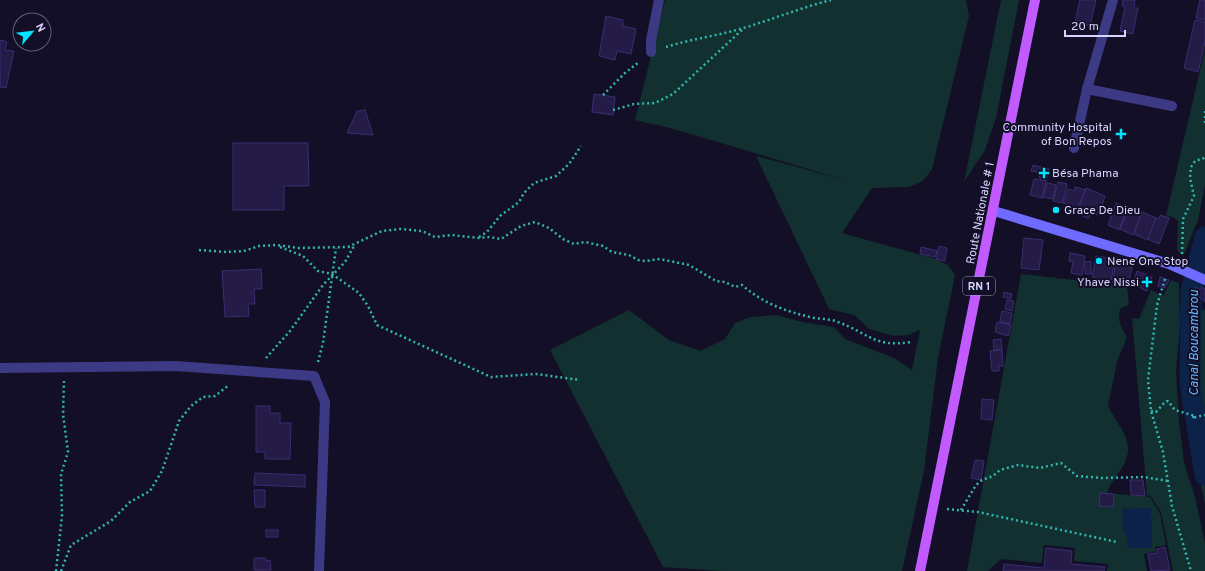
<svg xmlns="http://www.w3.org/2000/svg" width="1205" height="571" viewBox="0 0 1205 571" font-family="Overpass,sans-serif">
<rect width="100%" height="100%" fill="#130f26"/>
<g fill="#12302f">
<path d="M665 0H966L969 16 932 169 923 181 909 187 872 188 842 233 936 259 948 265 955 275 938 358 924 471 902 571H722L663 567 550 350 629 310 669 340 700 351 725 339 735 323 751 317 776 315 802 322 834 327 845 339 894 358 912 370 920 330 908 335 894 336 869 329 854 315 829 309 756 156 849 181 670 128 635 120Z"/>
<path d="M1001 0H1019L996 118 985 150 964 182Z"/>
<path d="M1205 49V185L1198 220 1185 252 1179 253 1177 249 1178 221 1173 217 1166 216Z"/>
<path d="M1021 274 1127 286 1129 305 1121 308C1116 320 1121 326 1127 337L1117 362 1108 406C1119 428 1137 442 1123 466 1118 475 1110 483 1107 493L1150 497 1160 514 1166 545 1155 547 1156 551 1144 554 1147 571H1107L1108 564 1074 561 1075 548 1044 545 1042 563 1001 559 988 571H967Z"/>
<path d="M1171 280 1179 283 1180 327 1176 372 1179 421 1184 463 1195 497 1205 543V571H1173L1161 512 1151 496 1147 495 1132 318 1139 319 1151 290 1163 296Z"/>
<path d="M1191 292 1193 294 1195 308 1205 310V413L1198 414 1188 412 1184 381 1188 324 1187 298Z"/>
<path d="M1195 422H1205V505L1191 434V424Z"/>
</g>
<path fill="#0c2248" d="M1151 508 1152 548H1128L1127 537 1123 530 1122 509Z"/>
<g fill="none" stroke-linecap="round" stroke-linejoin="round">
<path stroke="#0c2248" stroke-width="21" d="M1205 237 1191 291 1190 384 1205 475"/>
</g>
<g fill="#241b47" stroke="#3b2d73">
<path d="M1080 0H1096L1090 26 1075 23Z"/>
<path d="M1123 0H1135L1134 8H1138L1133 34 1120 31 1125 7 1122 6Z"/>
<path d="M1200 0H1205V20L1196 18Z"/>
<path d="M606 16 623 20V26L636 29 631 54 617 51 615 60 599 56Z"/>
<path d="M1195 20 1205 22V42L1198 72 1184 68Z"/>
<path d="M0 40 7 42 5 50 14 51 6 88 0 87Z"/>
<path d="M594 94 615 97 613 115 592 112Z"/>
<path d="M365 110 373 135 347 133 357 111Z"/>
<path d="M233 143H308L309 186H284V210H233Z"/>
<path d="M1033 165 1049 169 1046 181 1041 180 1037 172 1031 171Z"/>
<path d="M1034 179 1046 181 1042 198 1030 195Z"/>
<path d="M1058 182 1067 184 1062 203 1053 201Z"/>
<path d="M1047 183 1056 185 1053 199 1043 197Z"/>
<path d="M1075 187 1085 190 1078 208 1063 203 1068 189 1074 191Z"/>
<path d="M1086 188 1105 196 1099 215 1090 212 1089 218 1077 214Z"/>
<path d="M1116 203 1127 208 1119 230 1108 225Z"/>
<path d="M1129 207 1142 212 1133 235 1120 229Z"/>
<path d="M1142 212 1156 218 1148 240 1134 234Z"/>
<path d="M1160 215 1169 218 1159 244 1148 239 1156 218 1159 219Z"/>
<path d="M1024 238 1043 240 1039 270 1021 268Z"/>
<path d="M939 246 947 248 945 261 936 259Z"/>
<path d="M921 247 937 251 935 257 920 254Z"/>
<path d="M1070 253 1085 256 1082 275 1071 273 1073 262 1069 261Z"/>
<path d="M1096 256 1115 259 1111 281 1092 277Z"/>
<path d="M1091 261V274H1085V262Z"/>
<path d="M1116 263 1132 268 1128 286 1112 283Z"/>
<path d="M261 269 262 289H254L255 304H248L249 316 225 317 222 271Z"/>
<path d="M1137 271 1152 277 1147 291 1133 284Z"/>
<path d="M1160 277 1169 280 1165 288 1158 286Z"/>
<path d="M1196 287 1200 290 1202 287 1205 289V302L1193 291Z"/>
<path d="M1004 292 1012 294 1011 299 1003 297Z"/>
<path d="M1007 300 1014 301 1012 311 1005 309Z"/>
<path d="M1002 311 1012 313 1010 324 1000 322Z"/>
<path d="M997 322 1011 325 1008 336 995 332Z"/>
<path d="M1001 339 1002 349 994 350 993 340Z"/>
<path d="M1002 350 1003 366H999V371H992L990 351Z"/>
<path d="M982 399 994 400 992 420 981 419Z"/>
<path d="M256 406H270V413H280V423H291L290 459H265V452H256Z"/>
<path d="M975 460 984 461 981 480 971 478Z"/>
<path d="M255 473 305 475V487L254 485Z"/>
<path d="M1130 480H1143L1145 496 1131 495Z"/>
<path d="M254 490H265V507H255Z"/>
<path d="M1100 493 1114 494 1113 507 1099 506Z"/>
<rect x="266" y="530" width="12" height="7"/>
<path d="M1165 547 1170 570 1151 571 1148 554 1157 553V549Z"/>
<path d="M1046 548 1072 551 1071 564 1105 567 1104 571H1003L1004 564 1044 568Z"/>
<path d="M254 558H266V561L270 560 271 570H254Z"/>
</g>
<g fill="none" stroke-linecap="round" stroke-linejoin="round">
<g stroke="#2fb8b0" stroke-width="2.5" stroke-dasharray="2 3" stroke-linecap="butt">
<path d="M666 47C691 39 716 36 740 29 771 20 800 8 831 0"/>
<path d="M603 95 625 73 639 62"/>
<path d="M613 110 634 104 655 103 673 94 744 28"/>
<path d="M1205 111V124"/>
<path d="M479 237 487 232 500 216 519 202 524 193 534 183 556 176 569 164 581 146"/>
<path d="M280 247 303 256 318 271 332 274 359 293 368 306 377 325 491 377 536 374 580 380"/>
<path d="M199 250 226 252 244 251 259 246 277 245 298 248 348 247 382 231 400 229 422 231 435 237 452 235 478 238 489 237 501 239 521 226 535 222 549 228 563 239 574 244 585 242 603 246 612 252 629 255 638 260 645 261 660 259 689 265 716 281 725 282 735 287 742 285C764 304 785 311 814 318 822 319 831 319 838 322 868 333 875 348 911 342"/>
<path d="M1182 254 1183 219 1194 196 1190 178 1191 167 1195 161 1204 158 1205 156"/>
<path d="M1165 279 1157 305 1148 380 1151 411 1163 452 1172 506 1191 571"/>
<path d="M266 358 290 331 323 285 345 262 354 246"/>
<path d="M318 362 323 343 336 248"/>
<path d="M1151 411 1156 412 1165 402 1168 401 1175 410 1195 416 1192 418 1205 415"/>
<path d="M947 509 978 512 1117 542"/>
<path d="M961 510 976 485 982 480 993 476 1000 470 1018 465 1040 468 1061 463 1077 476 1102 478 1144 477 1168 481"/>
<path d="M56 571 62 516 61 474 68 452 63 414 64 381"/>
<path d="M61 571 71 545 111 521 130 502 150 491 162 471 179 421 191 406 203 397 215 396 229 385"/>
</g>
<g stroke="#3d3a85" stroke-width="10">
<path d="M651 52V40L659 0"/>
<path d="M1087 89 1172 106"/>
<path d="M1074 148 1087 89 1113 0"/>
</g>
<path stroke="#3d3a85" stroke-width="10" d="M0 368 176 366 314 376 325 402 319 571"/>
<path stroke="#6f6bff" stroke-width="10" d="M994 211 1169 264 1205 280"/>
<path stroke="#c25bff" stroke-width="10" d="M920 571 1035 0"/>
</g>
<g fill="#00e5ff" stroke="#130f26" stroke-width="1.5">
<path d="M1119 128h4v4h4v4h-4v4h-4v-4h-4v-4h4z"/>
<path d="M1042 167h4v4h4v4h-4v4h-4v-4h-4v-4h4z"/>
<circle cx="1056" cy="210" r="4"/>
<circle cx="1099" cy="261" r="4"/>
<path d="M1145 276h4v4h4v4h-4v4h-4v-4h-4v-4h4z"/>
</g>
<g text-anchor="middle" stroke-width="4" stroke-linejoin="round" paint-order="stroke">
<rect fill="#130f26" stroke="#9e99be" stroke-width="1" x="963" y="277" width="32" height="18" rx="3"/>
<g font-size="11" font-weight="bold" fill="#d9d4ff">
<text x="979" y="290">RN 1</text>
</g>
<g font-size="12" fill="#d9d4ff" stroke="#130f26" text-anchor="start">
<text x="1112" y="131" text-anchor="end">Community Hospital<tspan x="1112" dy="14">of Bon Repos</tspan></text>
<text x="1052" y="177">Bésa Phama</text>
<text x="1064" y="214">Grace De Dieu</text>
<text x="1107" y="265">Nene One Stop</text>
<text x="1139" y="286" text-anchor="end">Yhave Nissi</text>
</g>
<g font-size="12" fill="#d9d4ff" stroke="#130f26">
<text transform="translate(980 213) rotate(-79)" y="4">Route Nationale # 1</text>
</g>
<g font-size="13" font-style="italic" fill="#62b6ff" stroke="#130f26">
<text transform="translate(1193 343) rotate(-90)" y="5">Canal Boucambrou</text>
</g>
</g>
<g transform="translate(32 32) rotate(62)"><circle r="19" fill="#130f26" stroke="#625e7d"/>
<path d="M0-3L7 15L0 10L-7 15Z" fill="#00e5ff"/>
<text y="-6" font-size="11" font-weight="bold" text-anchor="middle" fill="#d9d4ff">N</text>
</g>
<path d="M1065 30v6h60v-6" fill="none" stroke="#d9d4ff" stroke-width="2"/>
<text x="1071" y="30" font-size="12" fill="#d9d4ff" stroke="#130f26" stroke-width="3" paint-order="stroke">20 m</text>
</svg>
